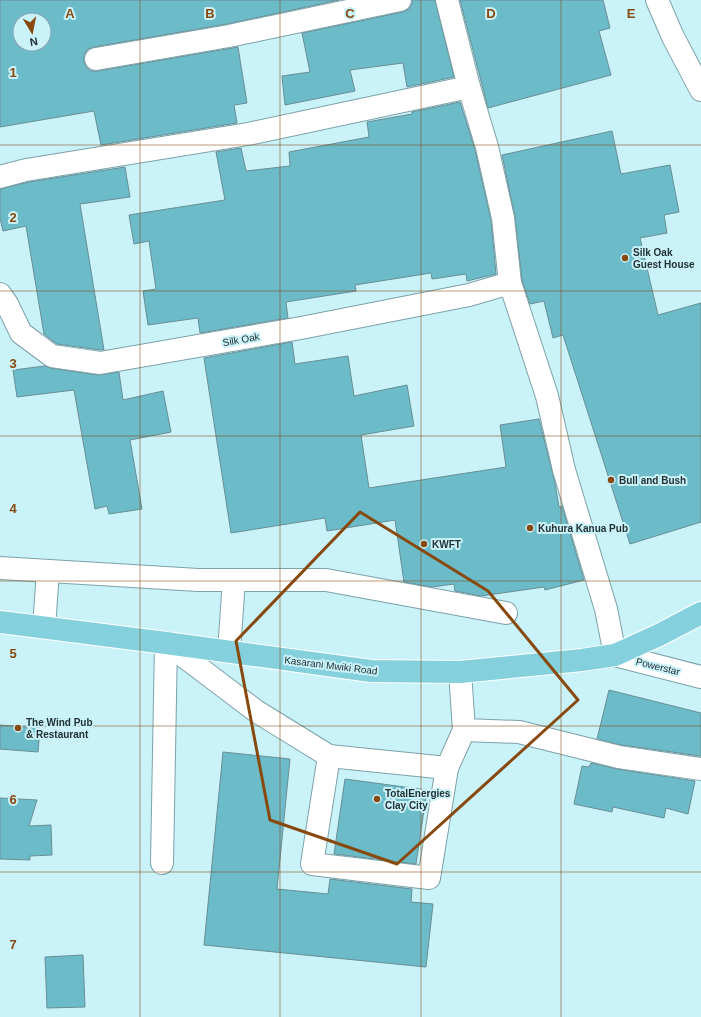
<svg xmlns="http://www.w3.org/2000/svg" width="701" height="1017" viewBox="0 0 701 1017" font-family="Arial,sans-serif">
<rect width="100%" height="100%" fill="#caf2f9"/>
<g fill="#6bbbc9" stroke="#698e95" fill-rule="evenodd">
<path d="M0 0H339L227 24 94 47 88 49 84 55V62L86 67 91 71H98L238 47 247 103 234 105 237 123 101 145 94 111 0 127ZM20 20H44V44H20Z"/>
<path d="M412 0H435L454 77 407 87 403 63 350 70 355 91 285 105 282 76 310 72 302 33 403 12 409 9 412 4Z"/>
<path d="M460 0H603L610 28 599 31 611 75 488 108Z"/>
<path d="M460 102 475 150 491 220 496 274 467 281 466 274 432 279 431 273 355 285 356 291 286 302 288 318 200 333 198 318 148 325 143 291 156 289 149 241 134 244 129 215 225 200 216 152 241 148 246 171 290 166 289 152 369 137 367 122 412 114V112Z"/>
<path d="M612 131 621 174 670 165 679 212 664 215 667 233 640 238 658 315 701 303V522L630 544 563 335 553 338 544 301 530 304 522 280 515 217 502 155Z"/>
<path d="M125 167 130 197 80 204 104 350H100L57 344 44 334 26 226 3 231 0 218V189L29 182Z"/>
<path d="M292 342 295 364 348 356 354 396 407 385 414 426 361 435 369 488 506 467 500 425 539 419 555 483 559 507 562 506 584 580 545 590 544 587 481 596 455 591 454 584 432 587 404 582 395 520 327 531 325 518 231 533 204 358Z"/>
<path d="M45 366 50 368 98 375 119 372 123 400 163 391 171 432 130 440 142 509 109 514 107 506 95 509 74 390 17 397 13 370Z"/>
<path d="M609 690 701 713V756L621 745 597 739Z"/>
<path d="M0 725 40 728 38 752 0 749Z"/>
<path d="M223 752 290 759 277 889 328 894 330 879 412 889 411 902 433 904 426 967 204 945Z"/>
<path d="M591 763 617 769 695 781 688 814 666 808 664 818 613 807 612 812 574 804 582 766 589 767Z"/>
<path d="M345 779 427 790 416 864 334 854Z"/>
<path d="M0 798 37 800 29 826 51 825 52 855 30 856V860L0 859Z"/>
<path d="M83 955 85 1007 47 1008 45 957Z"/>
</g>
<g fill="none" stroke-linecap="round" stroke-linejoin="round">
<g stroke="#7ca2a8" stroke-width="24">
<g id="minor">
<path d="M447 0 469 87 487 147 503 218 510 283 547 396 564 470 606 609 615 655 701 677"/>
<path d="M657 0 673 37 701 90"/>
<path d="M96 59 229 36 400 0"/>
<path d="M0 177 26 170 248 134 469 87"/>
<path d="M0 294 7 304 21 333 52 356 100 363 301 328 469 295 510 283"/>
<path d="M0 568 198 580H326L506 613"/>
<path d="M44 627 48 571"/>
<path d="M166 643 256 711 329 756 447 768"/>
<path d="M229 651 234 580"/>
<path d="M464 730 519 732 619 757 701 769"/>
<path d="M329 756 312 864 429 878 447 768 464 730 460 672"/>
<path d="M162 863 166 643"/>
</g>
</g>
<g stroke="#fff" stroke-width="24">
<path id="major" d="M0 622 166 643 371 671 460 672 582 660 615 655 659 635 701 613"/>
</g>
<use href="#minor" stroke="#fff" stroke-width="22"/>
<use href="#major" stroke="#84d0dc" stroke-width="22"/>
</g>
<path fill="none" stroke="#88490e" stroke-width="3" stroke-linejoin="round" d="M360 512 488 591 578 700 397 864 270 820 236 641Z"/>
<path fill="none" stroke="#88490e" stroke-width="1" stroke-opacity="0.55" d="M140 0V1017M280 0V1017M421 0V1017M561 0V1017M0 145H701M0 291H701M0 436H701M0 581H701M0 726H701M0 872H701"/>
<g fill="#88490e" stroke="#caf2f9" stroke-width="1.5">
<circle cx="625" cy="258" r="4"/>
<circle cx="611" cy="480" r="4"/>
<circle cx="530" cy="528" r="4"/>
<circle cx="424" cy="544" r="4"/>
<circle cx="18" cy="728" r="4"/>
<circle cx="377" cy="799" r="4"/>
</g>
<g text-anchor="middle" stroke-width="4" stroke-linejoin="round" paint-order="stroke">
<g font-size="10" font-weight="bold" fill="#223134" stroke="#caf2f9" text-anchor="start">
<text x="633" y="256">Silk Oak<tspan x="633" dy="12">Guest House</tspan></text>
<text x="619" y="484">Bull and Bush</text>
<text x="538" y="532">Kuhura Kanua Pub</text>
<text x="432" y="548">KWFT</text>
<text x="26" y="726">The Wind Pub<tspan x="26" dy="12">&amp; Restaurant</tspan></text>
<text x="385" y="797">TotalEnergies<tspan x="385" dy="12">Clay City</tspan></text>
</g>
<g font-size="10" fill="#223134" stroke="#caf2f9">
<text transform="translate(241 339) rotate(-10)" y="4">Silk Oak</text>
<text transform="translate(331 665) rotate(7)" y="4">Kasarani Mwiki Road</text>
<text transform="translate(658 666) rotate(14)" y="4">Powerstar</text>
</g>
</g>
<g font-size="13" text-anchor="middle" font-weight="bold" fill="#88490e" stroke="#caf2f9" stroke-width="4" stroke-linejoin="round" paint-order="stroke">
<text x="70" y="18">A</text>
<text x="210" y="18">B</text>
<text x="350" y="18">C</text>
<text x="491" y="18">D</text>
<text x="631" y="18">E</text>
<text x="13" y="77">1</text>
<text x="13" y="222">2</text>
<text x="13" y="368">3</text>
<text x="13" y="513">4</text>
<text x="13" y="658">5</text>
<text x="13" y="804">6</text>
<text x="13" y="949">7</text>
</g>
<g transform="translate(32 32) rotate(170)"><circle r="19" fill="#caf2f9" stroke="#87a5aa"/>
<path d="M0-3L7 15L0 10L-7 15Z" fill="#88490e"/>
<text y="-6" font-size="11" font-weight="bold" text-anchor="middle" fill="#223134">N</text>
</g>
</svg>
